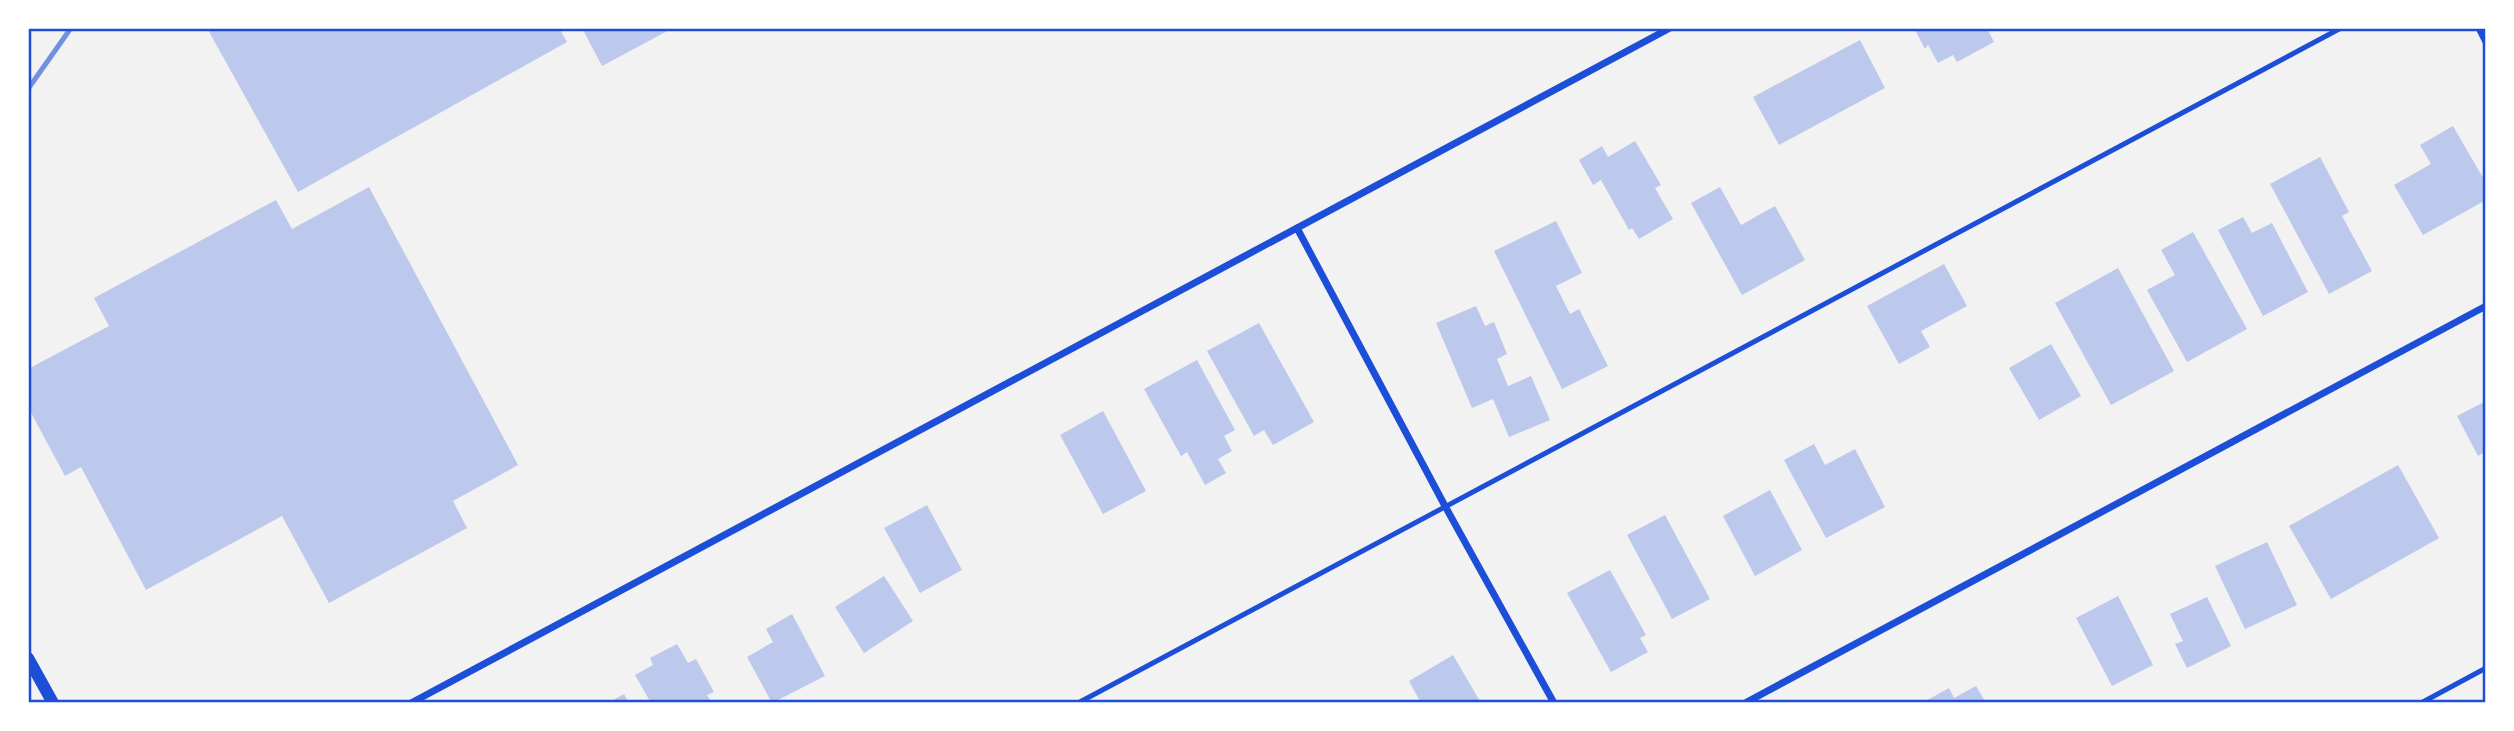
<svg xmlns="http://www.w3.org/2000/svg" width="2514" height="731" viewBox="0 0 2514 731" font-family="Georgia,serif">
<rect width="100%" height="100%" fill="#f2f2f2"/>
<g fill="#bdc9ec">
<path d="M207 28H559L567 42 298 192Z"/>
<path d="M582 28H673L602 66Z"/>
<path d="M1914 28H1987L1994 42 1957 62 1953 55 1938 63 1928 45 1925 49Z"/>
<path d="M1860 40 1885 88 1779 145 1753 97Z"/>
<path d="M2453 126 2486 183V200L2423 235 2394 185 2431 164 2420 145Z"/>
<path d="M1635 141 1661 185 1655 188 1673 219 1639 239 1632 228 1629 230 1601 180 1593 185 1579 160 1602 146 1608 157Z"/>
<path d="M2320 157 2349 212 2342 216 2372 271 2329 294 2270 184Z"/>
<path d="M369 187 518 465 453 501 467 528 329 603 282 516 146 590 81 467 65 476 28 407V369L109 326 94 298 276 200 292 229Z"/>
<path d="M1720 187 1741 225 1775 206 1805 260 1742 295 1691 203Z"/>
<path d="M2243 217 2252 233 2272 223 2308 292 2263 316 2218 230Z"/>
<path d="M1556 221 1582 273 1556 286 1570 314 1579 309 1608 366 1562 389 1494 251Z"/>
<path d="M2193 232 2247 329 2187 362 2147 290 2175 275 2161 250Z"/>
<path d="M1944 264 1967 306 1921 331 1930 347 1899 364 1867 306Z"/>
<path d="M2118 268 2174 371 2111 405 2055 303Z"/>
<path d="M1476 306 1485 326 1494 322 1507 354 1497 359 1508 386 1531 376 1550 420 1509 437 1493 399 1472 408 1436 323Z"/>
<path d="M1259 323 1314 422 1273 445 1264 430 1254 436 1207 351Z"/>
<path d="M2051 344 2081 396 2039 420 2009 368Z"/>
<path d="M1197 360 1235 430 1224 436 1232 451 1218 459 1226 473 1205 485 1187 452 1181 456 1144 389Z"/>
<path d="M2486 401V451L2478 456 2457 416Z"/>
<path d="M1103 411 1146 491 1103 514 1060 435Z"/>
<path d="M1814 444 1825 465 1855 449 1885 507 1826 538 1784 460Z"/>
<path d="M2398 465 2439 538 2331 599 2289 526Z"/>
<path d="M1770 490 1802 550 1755 576 1723 516Z"/>
<path d="M927 505 962 570 920 593 884 528Z"/>
<path d="M1665 515 1710 599 1672 619 1627 535Z"/>
<path d="M2267 542 2297 605 2245 629 2215 566Z"/>
<path d="M1610 570 1646 635 1640 638 1648 652 1611 672 1567 593Z"/>
<path d="M884 576 913 621 864 653 835 607Z"/>
<path d="M2118 596 2153 665 2112 686 2076 618Z"/>
<path d="M2207 597 2231 646 2187 668 2175 644 2183 641 2170 614Z"/>
<path d="M792 614 825 676 772 703 747 657 773 642 766 629Z"/>
<path d="M677 644 688 663 696 659 714 692 707 695 712 703H651L635 675 653 665 650 658Z"/>
<path d="M1453 655 1481 703H1421L1409 681Z"/>
<path d="M1976 686 1986 703H1922L1949 688 1954 698Z"/>
<path d="M624 694 629 703H608Z"/>
</g>
<g fill="none" stroke-linecap="round" stroke-linejoin="round">
<g stroke="#1d4ed8" stroke-width="5">
<path d="M1078 703 2341 28"/>
<path d="M2421 703 2486 668"/>
</g>
<g stroke="#1d4ed8" stroke-width="7">
<path d="M2479 28 2486 42"/>
<path d="M1297 228 1445 506 1554 703"/>
<path d="M411 703 1670 28"/>
<path d="M1745 703 2486 306"/>
</g>
<path stroke="#1d4ed8" stroke-width="12" d="M28 658 53 703"/>
<path stroke="#7290e2" stroke-width="5" d="M28 89 71 28"/>
</g>
<rect width="2514" height="731" fill="none" stroke="#ffffff" stroke-width="60"/>
<rect x="30" y="30" width="2454" height="671" fill="none" stroke="#1d4ed8" stroke-width="2.5"/>
</svg>
